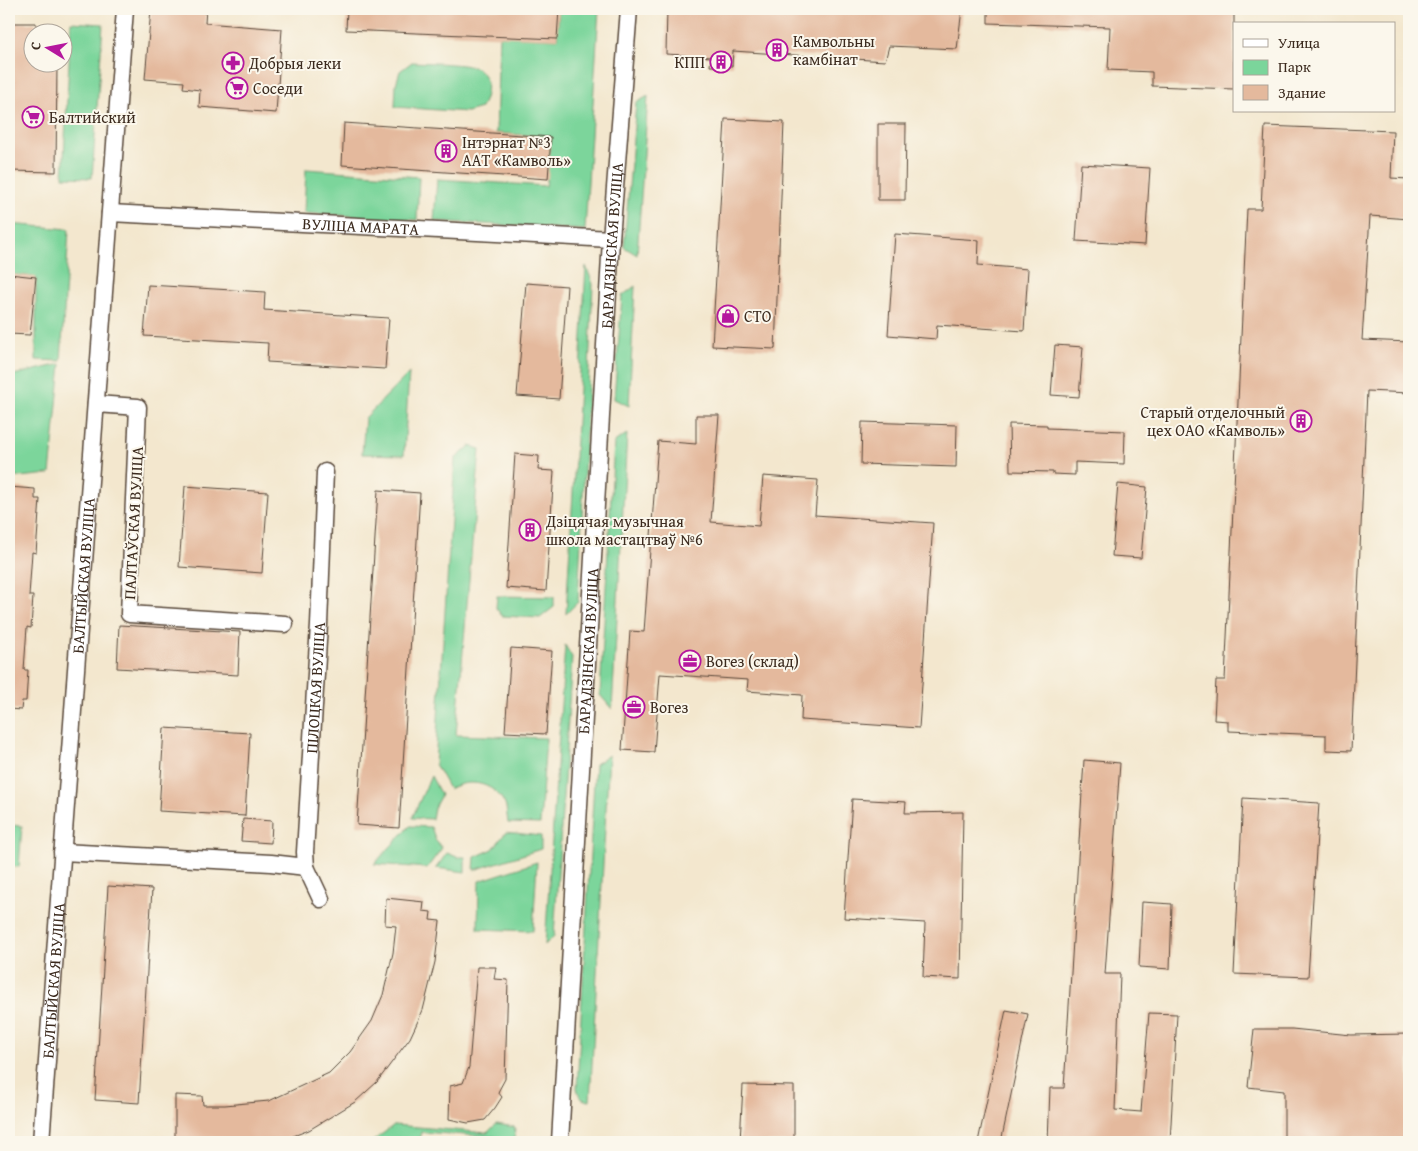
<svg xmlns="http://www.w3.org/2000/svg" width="1418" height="1151" viewBox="0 0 1418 1151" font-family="'Gentium Book Plus',serif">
<rect width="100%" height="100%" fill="#fbf7ec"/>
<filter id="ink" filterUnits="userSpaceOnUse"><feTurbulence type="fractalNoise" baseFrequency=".02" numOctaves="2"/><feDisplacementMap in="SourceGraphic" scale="10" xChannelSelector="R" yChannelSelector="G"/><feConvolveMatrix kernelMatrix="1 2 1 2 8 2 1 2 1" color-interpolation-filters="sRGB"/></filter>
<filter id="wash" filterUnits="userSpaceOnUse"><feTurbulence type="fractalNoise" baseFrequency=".0096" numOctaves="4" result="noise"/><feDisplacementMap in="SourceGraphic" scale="20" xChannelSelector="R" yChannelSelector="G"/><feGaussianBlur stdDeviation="1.12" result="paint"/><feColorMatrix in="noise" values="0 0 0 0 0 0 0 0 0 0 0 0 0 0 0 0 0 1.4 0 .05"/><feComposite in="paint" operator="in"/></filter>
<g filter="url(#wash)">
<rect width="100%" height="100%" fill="#f3e7ce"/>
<g fill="#7bd59b" stroke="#5b805c">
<path d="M559 9H599L585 230 434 221 437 179 546 186 551 137 496 133 499 36 557 39Z"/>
<path d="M71 22 103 24 92 178 63 177Z"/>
<path d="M412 62C424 63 470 63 478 69 491 79 487 96 481 108L467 112 395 107 396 84 400 71Z"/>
<path d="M648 96 637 255 624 247 636 103Z"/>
<path d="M306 169 419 177 417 220 304 213Z"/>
<path d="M9 224 69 229 61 361 36 360V277L9 274Z"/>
<path d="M586 266 593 284 578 602 566 614Z"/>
<path d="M635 286 629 406 614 399 622 296Z"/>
<path d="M61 364 50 474 9 478V376Z"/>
<path d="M409 373 404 455 362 454 365 418Z"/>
<path d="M627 434 612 709 600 695 614 442Z"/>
<path d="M470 446 480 449 456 735 546 738 540 824 508 823C507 818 507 812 506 807 497 783 470 777 449 789L435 764 455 459Z"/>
<path d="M497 596 554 597V607L540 618 502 616 496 608Z"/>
<path d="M565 645 572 657 554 936 545 945Z"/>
<path d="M609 755 590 1101C581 1100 579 1097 577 1088L595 764Z"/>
<path d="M431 776 441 795 434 808 432 819 412 818Z"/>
<path d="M9 825 22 826 19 867 9 866Z"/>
<path d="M410 826 431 827 436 841 442 848 427 868 374 864Z"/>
<path d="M506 832 541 836V849L474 870 475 857 493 849Z"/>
<path d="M447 853 457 857H465V872L436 868Z"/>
<path d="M537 862 533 931 478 929 479 881Z"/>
<path d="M496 1124 515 1127 514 1142H496V1137L421 1132 420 1142H372L394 1125 487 1133Z"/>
</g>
<g id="blocks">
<g fill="#e4b99d">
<path d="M151 9 180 12V9H206L205 23 282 29 276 113 199 107 200 90 183 88 184 82 145 79Z"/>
<path d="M347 9H559L557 39 346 30Z"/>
<path d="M667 9H962L957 49 889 46 885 61 733 51 732 66H710L711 57 666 54Z"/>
<path d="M988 9H1234V89L1152 86V72L1108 70 1110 27 988 23Z"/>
<path d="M9 23H36V32H32V62H57L56 172 9 171Z"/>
<path d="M725 119 784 122 775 349 712 346Z"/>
<path d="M344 123 551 137 548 179 342 165Z"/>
<path d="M878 124H906L905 200H878Z"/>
<path d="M1265 126 1393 131 1391 178 1409 179V219L1370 216 1362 340 1409 342V393L1367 391 1351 751 1326 750V735L1228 731V721L1214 720 1216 680H1225L1247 209H1261Z"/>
<path d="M1081 164 1150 168 1145 245 1076 241Z"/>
<path d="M895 234 979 240 978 265 1028 269 1024 331 937 325 936 339 888 335Z"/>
<path d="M9 274 36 277 30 335 9 334Z"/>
<path d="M526 283 567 286 559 399 517 396Z"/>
<path d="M148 285 265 292 264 310 389 318 385 369 267 362 268 343 144 336Z"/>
<path d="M1055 345 1083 347 1079 397 1051 395Z"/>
<path d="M696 415H719L711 522 759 526 763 476 818 480 815 515 933 523 919 728 801 720 802 695 747 691 748 680 660 674 654 752 622 750 630 631 644 632 658 441 696 444Z"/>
<path d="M862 422 957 425 956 467 861 464Z"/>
<path d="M1009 424 1047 425V428L1125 431 1124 464 1075 462V475L1053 474V472L1010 471Z"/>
<path d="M515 454 539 456 538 470 554 471 546 591 506 588Z"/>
<path d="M1118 484 1147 487 1141 558 1112 556Z"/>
<path d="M185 486 268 492 262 573 179 567Z"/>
<path d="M9 487 35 489V499H40L36 553 32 552 29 596H33L31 628 27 627 24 670H28L26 701H22L21 710 9 709Z"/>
<path d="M378 490 420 493 399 828 357 825Z"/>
<path d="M119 625 240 632 238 675 117 668Z"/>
<path d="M511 648 552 651 546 734 505 732Z"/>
<path d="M164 728 250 733 245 816 159 811Z"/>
<path d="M1084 760 1120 763 1105 974H1120L1115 1110 1141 1112 1149 1013 1177 1014 1170 1142H1048L1050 1088H1064Z"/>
<path d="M1243 798 1319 803 1308 977 1234 974Z"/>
<path d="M852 799 906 802 905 813 963 812 960 979 923 977 925 923 844 918Z"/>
<path d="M243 819 272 821 271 843 241 841Z"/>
<path d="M108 886 152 889 139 1103 95 1100Z"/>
<path d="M386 898 424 902 423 911 431 912 430 920 440 921 435 962 423 1010 410 1038 377 1082 355 1102 309 1130 283 1140 271 1142H175V1095L202 1096 203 1105H225L269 1101 329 1073 350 1052 372 1021 383 995 393 953 396 926 385 925Z"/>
<path d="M1142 902 1172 904 1170 969 1139 967Z"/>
<path d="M477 967H496L494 979 508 980 505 1079 498 1092 502 1097 495 1108 485 1120 468 1123 449 1119 450 1086 463 1083 469 1067Z"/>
<path d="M1006 1010 1028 1014 1001 1142H978Z"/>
<path d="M1254 1029H1292L1351 1035 1409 1034V1142H1284V1091L1248 1087Z"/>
<path d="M743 1085 794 1086V1142H740Z"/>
</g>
</g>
</g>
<g filter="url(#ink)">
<use href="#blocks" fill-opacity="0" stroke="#574638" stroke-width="1"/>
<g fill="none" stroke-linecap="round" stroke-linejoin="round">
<g stroke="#574638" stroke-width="19">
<g id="street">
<path id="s1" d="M110 213 611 239"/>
<path d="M96 404 138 407 129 614 285 624"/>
<path d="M62 852 271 863 306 867"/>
<path id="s2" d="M321 899 306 867 305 852 319 625 325 472"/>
<path id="s3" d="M41 1142 125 9"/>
<path id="s4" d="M560 1142 611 239 629 9"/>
</g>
</g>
<use href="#street" stroke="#fff" stroke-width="16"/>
</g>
</g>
<defs>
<g id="building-ring" transform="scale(1.125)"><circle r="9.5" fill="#fbf7ec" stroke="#b5179e" stroke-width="1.5"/><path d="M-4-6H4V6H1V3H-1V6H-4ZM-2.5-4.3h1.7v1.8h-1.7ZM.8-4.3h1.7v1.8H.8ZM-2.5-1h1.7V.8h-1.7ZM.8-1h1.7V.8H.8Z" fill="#b5179e"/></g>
<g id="pharmacy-ring" transform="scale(1.125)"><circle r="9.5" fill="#fbf7ec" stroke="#b5179e" stroke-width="1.5"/><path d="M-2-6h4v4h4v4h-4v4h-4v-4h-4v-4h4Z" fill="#b5179e"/></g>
<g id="supermarket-ring" transform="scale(1.125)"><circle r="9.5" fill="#fbf7ec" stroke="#b5179e" stroke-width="1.5"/><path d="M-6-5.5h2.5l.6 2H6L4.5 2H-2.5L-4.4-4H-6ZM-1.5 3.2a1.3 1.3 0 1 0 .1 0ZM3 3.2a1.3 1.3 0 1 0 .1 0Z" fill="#b5179e"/></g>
<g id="shop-ring" transform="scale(1.125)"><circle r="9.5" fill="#fbf7ec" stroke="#b5179e" stroke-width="1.5"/><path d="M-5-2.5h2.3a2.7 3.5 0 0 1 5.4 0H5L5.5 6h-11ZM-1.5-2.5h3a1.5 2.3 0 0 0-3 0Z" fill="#b5179e"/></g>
<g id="office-ring" transform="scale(1.125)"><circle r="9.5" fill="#fbf7ec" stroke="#b5179e" stroke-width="1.5"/><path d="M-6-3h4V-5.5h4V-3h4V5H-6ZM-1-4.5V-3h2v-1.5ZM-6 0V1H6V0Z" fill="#b5179e"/></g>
</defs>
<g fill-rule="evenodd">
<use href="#building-ring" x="777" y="50"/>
<use href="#building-ring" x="721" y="62"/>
<use href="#pharmacy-ring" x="233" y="63"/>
<use href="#supermarket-ring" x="237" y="88"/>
<use href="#supermarket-ring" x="33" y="117"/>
<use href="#building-ring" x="446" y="151"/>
<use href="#shop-ring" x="728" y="316"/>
<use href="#building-ring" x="1301" y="421"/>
<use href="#building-ring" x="530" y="530"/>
<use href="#office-ring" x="690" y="661"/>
<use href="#office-ring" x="634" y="707"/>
</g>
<g text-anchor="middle" stroke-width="4" stroke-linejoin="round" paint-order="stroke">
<g font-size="16" fill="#3b2a1e" stroke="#fbf7ec" text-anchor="start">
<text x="793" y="47">Камвольны<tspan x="793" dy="18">камбінат</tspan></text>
<text x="705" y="68" text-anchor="end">КПП</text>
<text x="249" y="69">Добрыя леки</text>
<text x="253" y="94">Соседи</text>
<text x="49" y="123">Балтийский</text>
<text x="462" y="148">Інтэрнат №3<tspan x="462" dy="18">ААТ «Камволь»</tspan></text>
<text x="744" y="322">СТО</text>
<text x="1285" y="418" text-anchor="end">Старый отделочный<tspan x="1285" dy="18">цех ОАО «Камволь»</tspan></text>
<text x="546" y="527">Дзіцячая музычная<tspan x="546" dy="18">школа мастацтваў №6</tspan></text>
<text x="706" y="667">Вогез (склад)</text>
<text x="650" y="713">Вогез</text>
</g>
<g font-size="16" fill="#3b2a1e" stroke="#fbf7ec">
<text dy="6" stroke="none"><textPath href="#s1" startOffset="251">ВУЛІЦА МАРАТА</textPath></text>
<text dy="6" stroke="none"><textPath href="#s4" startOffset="898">БАРАДЗІНСКАЯ ВУЛІЦА</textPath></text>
<text transform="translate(133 523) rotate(-87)" y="6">ПАЛТАЎСКАЯ ВУЛІЦА</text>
<text dy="6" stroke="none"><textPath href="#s3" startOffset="568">БАЛТЫЙСКАЯ ВУЛІЦА</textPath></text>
<text dy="6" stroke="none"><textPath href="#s4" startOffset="492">БАРАДЗІНСКАЯ ВУЛІЦА</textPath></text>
<text dy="6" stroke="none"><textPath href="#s2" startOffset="215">ПІЛОЦКАЯ ВУЛІЦА</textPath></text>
<text dy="6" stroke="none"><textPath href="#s3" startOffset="162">БАЛТЫЙСКАЯ ВУЛІЦА</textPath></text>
</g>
</g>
<rect width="1418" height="1151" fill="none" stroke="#fbf7ec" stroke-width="30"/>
<rect x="1233" y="22" width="162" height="90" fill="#fbf7ec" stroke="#aea59a"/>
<rect x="1243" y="39" width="25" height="8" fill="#ffffff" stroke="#aea59a"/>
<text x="1278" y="48" font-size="15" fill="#3b2a1e">Улица</text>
<rect x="1243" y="60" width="25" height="15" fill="#7bd59b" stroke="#aea59a"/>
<text x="1278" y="72" font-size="15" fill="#3b2a1e">Парк</text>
<rect x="1243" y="85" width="25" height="15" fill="#e4b99d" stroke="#aea59a"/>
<text x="1278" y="98" font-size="15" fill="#3b2a1e">Здание</text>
<g transform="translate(48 48) rotate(280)"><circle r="24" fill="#fbf7ec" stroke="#aea59a"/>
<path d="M0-4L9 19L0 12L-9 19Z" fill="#b5179e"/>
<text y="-8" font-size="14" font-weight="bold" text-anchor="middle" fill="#3b2a1e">С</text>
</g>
</svg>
